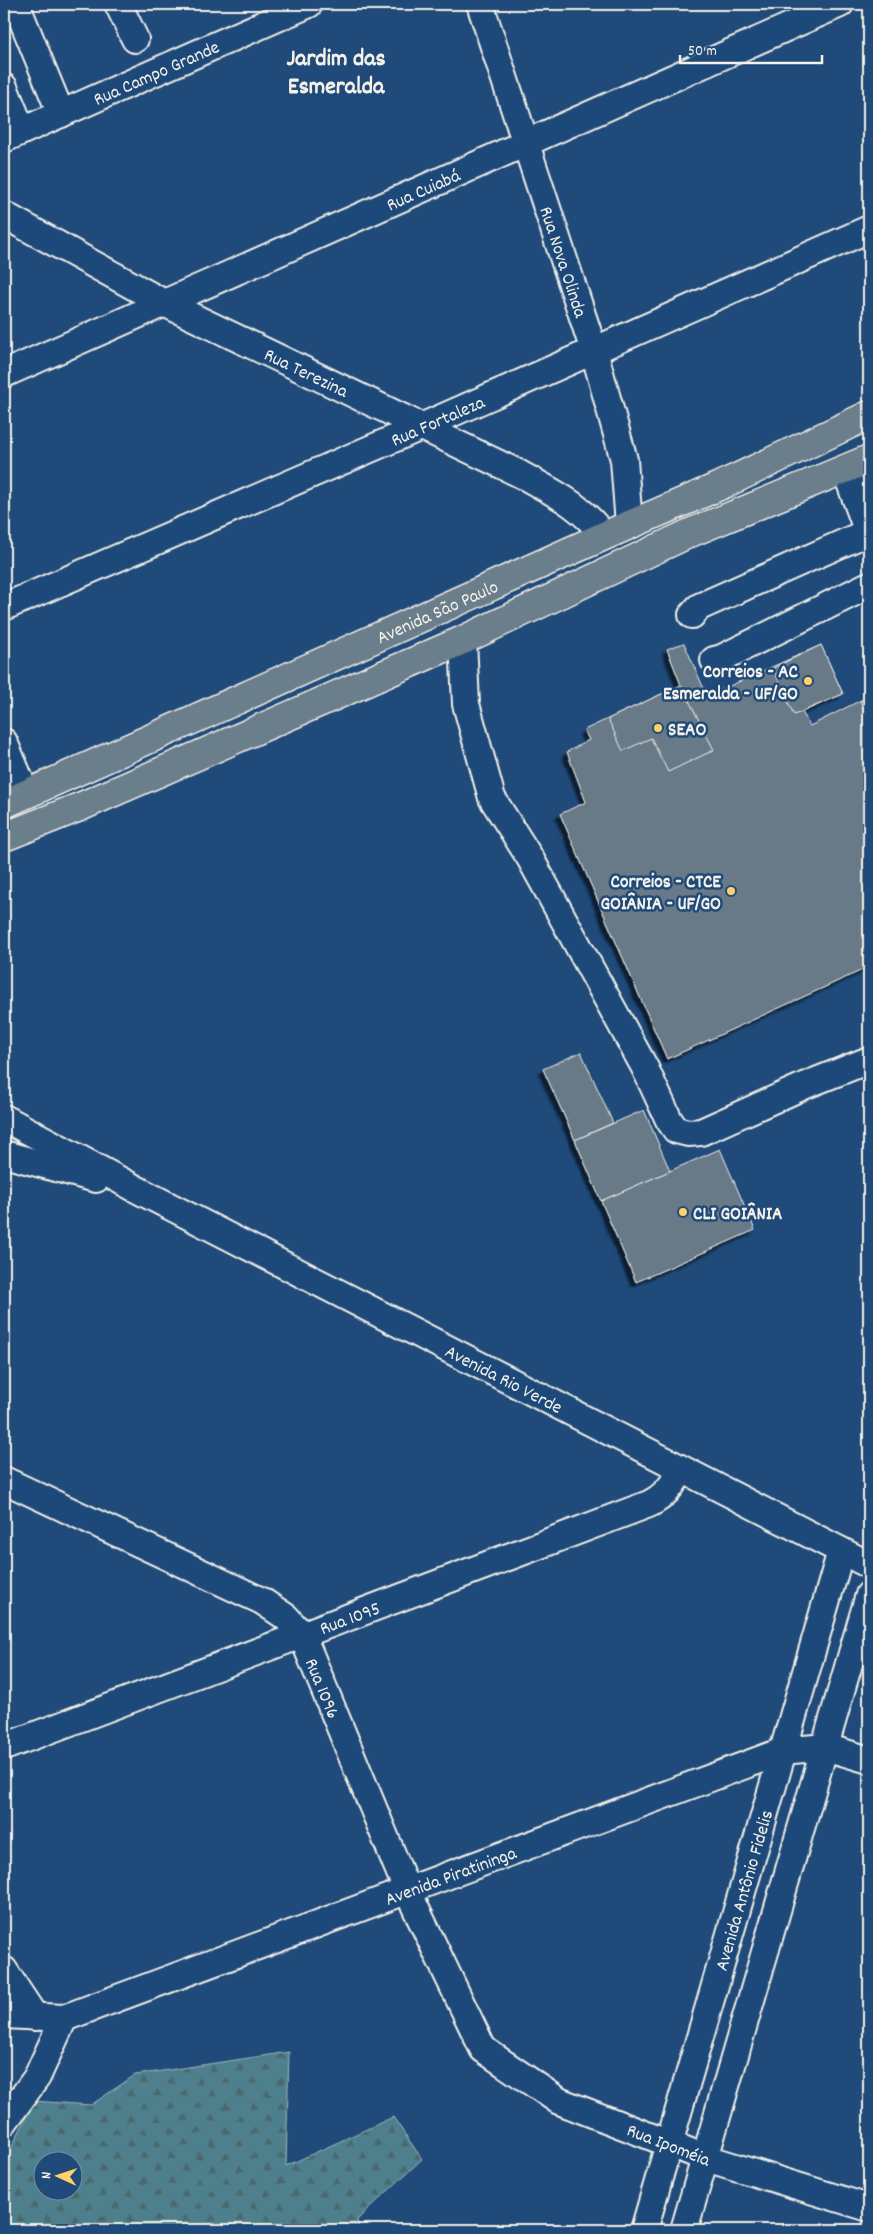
<svg xmlns="http://www.w3.org/2000/svg" width="873" height="2234" viewBox="0 0 873 2234" font-family="Dekko,sans-serif">
<defs>
<pattern id="forest-firs" width="22" height="20" patternUnits="userSpaceOnUse" patternTransform="scale(1.25)"><rect width="22" height="20" fill="#4d808c"/><path d="M5 1l3.5 6h-7zM16 11l3.5 6h-7z" fill="#4b676c"/></pattern>
<filter id="shadow"><feDropShadow dx="-4.5" dy="4.5" stdDeviation="1" flood-color="#0009"/></filter>
</defs>
<rect width="100%" height="100%" fill="#1f4a7a"/>
<filter id="ink" filterUnits="userSpaceOnUse"><feTurbulence type="fractalNoise" baseFrequency=".02" numOctaves="2"/><feDisplacementMap in="SourceGraphic" scale="10" xChannelSelector="R" yChannelSelector="G"/><feConvolveMatrix kernelMatrix="1 2 1 2 8 2 1 2 1" color-interpolation-filters="sRGB"/></filter>
<g filter="url(#ink)">
<path fill="url(#forest-firs)" stroke="#a0b8ba" fill-rule="evenodd" d="M289 2052 286 2166 393 2117 422 2159 357 2220 360 2230H4V2163L34 2101 91 2105 135 2075ZM42 2162H72V2192H42Z"/>
<g fill="#687988" stroke="#f4f1e8" filter="url(#shadow)">
<path d="M684 643 707 696 821 645 843 694 802 712 810 726 869 696V967L667 1059 560 814 586 802 567 752 589 740 584 730 681 685 667 649Z"/>
<path d="M821 645 843 694 794 715 773 668Z"/>
<path d="M681 685 714 750 668 772 651 738 623 751 608 719Z"/>
<path d="M869 696V721L860 701Z"/>
<path d="M581 1052 613 1123 575 1140 543 1069Z"/>
<path d="M644 1110 670 1171 601 1201 575 1140Z"/>
<path d="M720 1149 755 1230 636 1282 601 1201Z"/>
</g>
<g fill="none" stroke-linecap="round" stroke-linejoin="round">
<g stroke="#f4f1e8" stroke-width="30">
<g id="minor">
<path d="M16 4 61 114"/>
<path d="M118 4 135 39"/>
<path id="s1" d="M480 4 594 351 624 460 629 525"/>
<path d="M4 87 22 131"/>
<path id="s2" d="M4 139 309 4"/>
<path id="s3" d="M4 215 164 303 520 474C554 493 580 504 604 536"/>
<path id="s4" d="M4 374 840 4"/>
<path d="M845 469 869 535"/>
<path id="s5" d="M4 607 421 427 869 229"/>
<path d="M692 615 699 607 868 532"/>
<path d="M463 640 466 704 492 798 530 858 645 1068 669 1120 676 1130 688 1133 701 1132 806 1085 869 1060"/>
<path d="M714 660 722 658 869 585"/>
<path d="M4 742 26 794"/>
<path id="s6" d="M4 1118 140 1191 869 1565"/>
<path d="M4 1154 96 1179"/>
<path id="s7" d="M4 1480 262 1601 286 1617 302 1635 407 1890 483 2049 559 2101 706 2158 869 2208"/>
<path id="s8" d="M4 1747 649 1504C666 1496 672 1485 682 1470"/>
<path d="M4 1970 35 2017"/>
<path id="s9" d="M4 2015 64 2018 783 1751 825 1747 869 1760"/>
<path d="M4 2122 37 2077 64 2018"/>
<path id="s10" d="M644 2230 841 1551"/>
<path d="M684 2230 869 1595"/>
</g>
</g>
<g stroke="#f4f1e8" stroke-width="31">
<g id="major">
<path id="s11" d="M4 804 604 536 724 484 869 415"/>
<path d="M4 837 82 806 463 640 690 533 869 459"/>
</g>
</g>
<use href="#minor" stroke="#1f4a7a" stroke-width="26"/>
<use href="#major" stroke="#6b7e8b" stroke-width="28"/>
</g>
</g>
<g fill="#ffd166" stroke="#1f4a7a" stroke-width="2">
<circle cx="808" cy="681" r="5"/>
<circle cx="658" cy="728" r="5"/>
<circle cx="731" cy="891" r="5"/>
<circle cx="683" cy="1212" r="5"/>
</g>
<g text-anchor="middle" stroke-width="5" stroke-linejoin="round" paint-order="stroke">
<g font-size="19" fill="#f4f1e8" stroke="#1f4a7a">
<text dy="7" stroke="none"><textPath href="#s2" startOffset="166">Rua Campo Grande</textPath></text>
<text dy="7" stroke="none"><textPath href="#s4" startOffset="458">Rua Cuiabá</textPath></text>
<text dy="7" stroke="none"><textPath href="#s1" startOffset="271">Rua Nova Olinda</textPath></text>
<text dy="7" stroke="none"><textPath href="#s3" startOffset="341">Rua Terezina</textPath></text>
<text dy="7" stroke="none"><textPath href="#s5" startOffset="472">Rua Fortaleza</textPath></text>
<text dy="7" stroke="none"><textPath href="#s11" startOffset="474">Avenida São Paulo</textPath></text>
<text dy="7" stroke="none"><textPath href="#s6" startOffset="564">Avenida Rio Verde</textPath></text>
<text dy="7" stroke="none"><textPath href="#s8" startOffset="369">Rua 1095</textPath></text>
<text dy="7" stroke="none"><textPath href="#s7" startOffset="395">Rua 1096</textPath></text>
<text dy="7" stroke="none"><textPath href="#s9" startOffset="472">Avenida Piratininga</textPath></text>
<text dy="7" stroke="none"><textPath href="#s10" startOffset="354">Avenida Antônio Fidelis</textPath></text>
<text dy="7" stroke="none"><textPath href="#s7" startOffset="1000">Rua Ipoméia</textPath></text>
</g>
<g font-size="19" font-weight="bold" fill="#f4f1e8" stroke="#1f4a7a" text-anchor="end">
<text x="798" y="677">Correios - AC<tspan x="798" dy="22">Esmeralda - UF/GO</tspan></text>
<text x="668" y="735" text-anchor="start">SEAO</text>
<text x="721" y="887">Correios - CTCE<tspan x="721" dy="22">GOIÂNIA - UF/GO</tspan></text>
<text x="693" y="1219" text-anchor="start">CLI GOIÂNIA</text>
</g>
<g font-size="24" font-weight="bold" fill="#f4f1e8" stroke="#1f4a7a">
<text x="336" y="65">Jardim das<tspan x="336" dy="28">Esmeralda</tspan></text>
</g>
</g>
<rect width="873" height="2234" fill="none" stroke="#1f4a7a" stroke-width="20"/>
<rect x="10" y="10" width="853" height="2214" fill="none" stroke="#f4f1e8" stroke-width="2" filter="url(#ink)"/>
<g transform="translate(58 2176) rotate(273)"><circle r="24" fill="#1f4a7a" stroke="#748da6"/>
<path d="M0-4L9 19L0 12L-9 19Z" fill="#ffd166"/>
<text y="-8" font-size="14" font-weight="bold" text-anchor="middle" fill="#f4f1e8">N</text>
</g>
<path d="M680 55v8h142v-8" fill="none" stroke="#f4f1e8" stroke-width="2.5"/>
<text x="688" y="55" font-size="15" fill="#f4f1e8" stroke="#1f4a7a" stroke-width="4" paint-order="stroke">50 m</text>
</svg>
